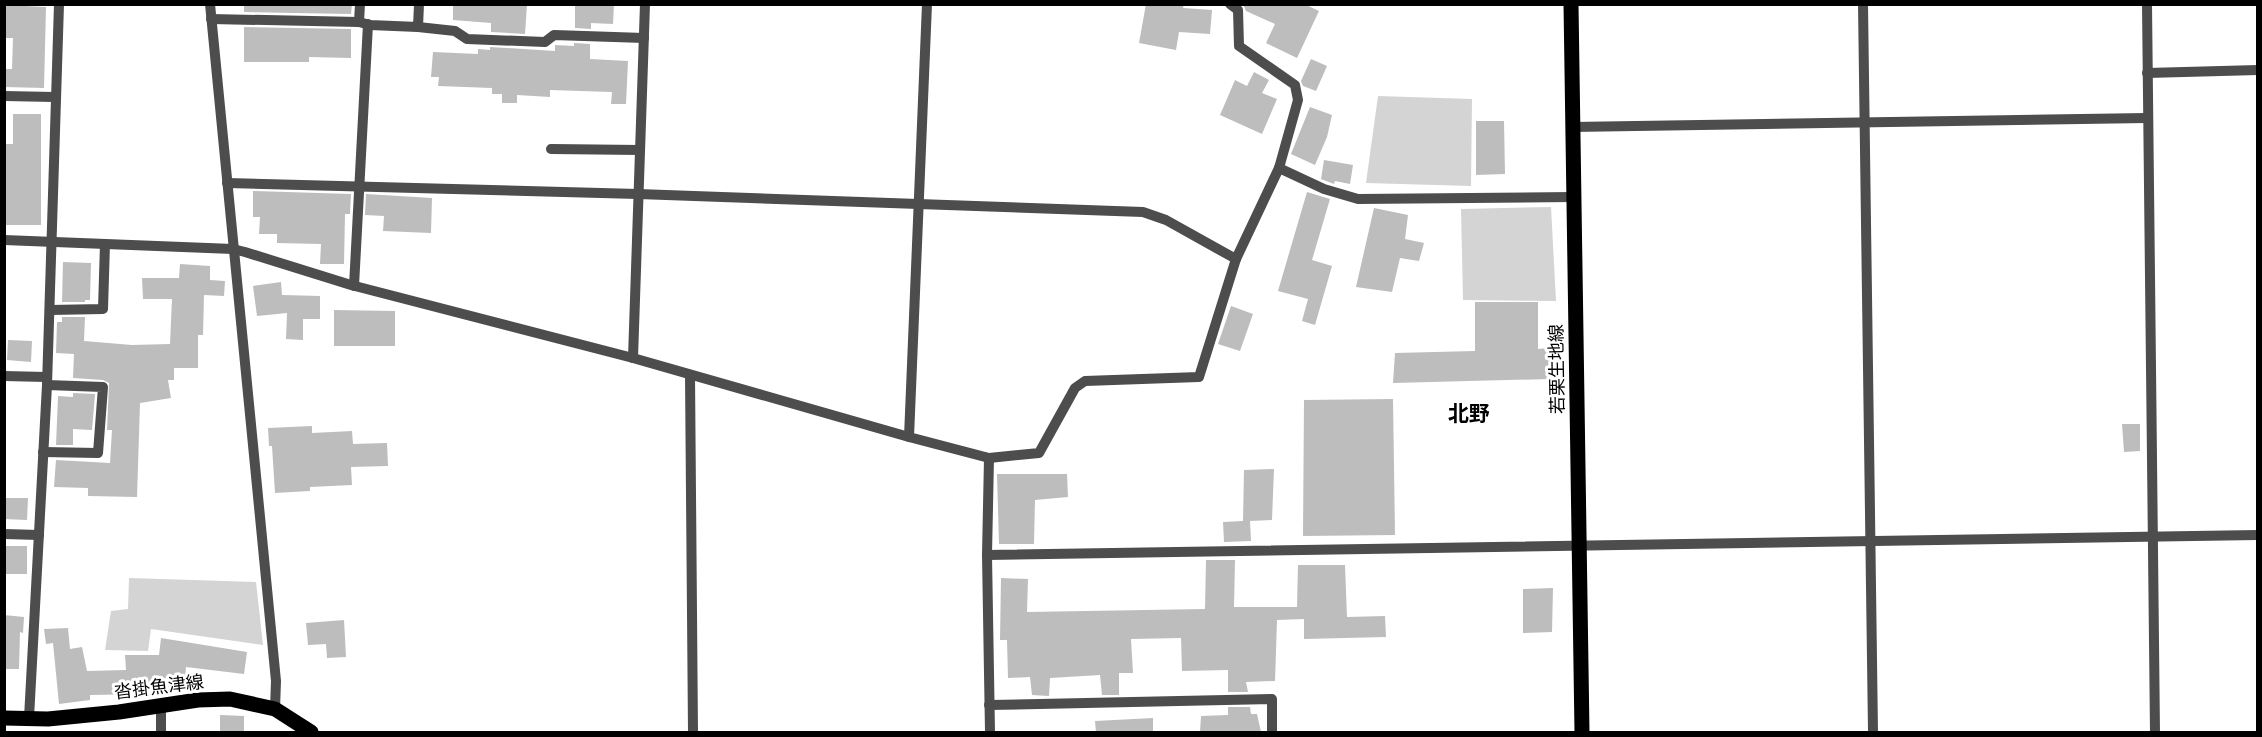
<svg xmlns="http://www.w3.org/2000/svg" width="2262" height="737" viewBox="0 0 2262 737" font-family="'Open Sans','Noto Sans JP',sans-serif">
<rect width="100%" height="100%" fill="#fff"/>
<g fill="#d4d4d4">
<path d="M1378 96 1472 99 1471 186 1366 183Z"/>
<path d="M1551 207 1556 301 1463 300 1461 209Z"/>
<path d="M129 578 256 582 263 645 151 629 148 651 105 650 111 611 128 609Z"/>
</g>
<g fill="#bdbdbd">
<path d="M244 4H352L351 14 244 12Z"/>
<path d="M453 4H527L525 34 491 32V23L453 20Z"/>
<path d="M575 4H614L613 24 591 23V29L575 28Z"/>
<path d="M1146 4H1184L1183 8 1212 10 1210 34 1179 32 1176 50 1139 43Z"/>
<path d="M1243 4H1304L1319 11 1297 58 1266 43 1275 24 1246 11Z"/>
<path d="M4 5 46 7 44 88 4 87V69H12L13 38H4Z"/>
<path d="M244 27 351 29V58L309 57V62H244Z"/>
<path d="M574 43 590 44V59L628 61 626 104H611L612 92 550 90V97L517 95V103H502V94H492V88L438 86 439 77H431L433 52 478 54V49L490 50V47L555 51V45L574 46Z"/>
<path d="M1311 59 1327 66 1316 91 1303 86 1301 81Z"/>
<path d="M1254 72 1269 80 1262 93 1277 99 1262 134 1220 115 1235 80 1247 86Z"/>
<path d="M1310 107 1332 115 1327 137 1315 165 1291 154Z"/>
<path d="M13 114H41V225H4V144H13Z"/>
<path d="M1476 121H1504L1505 174 1476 175Z"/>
<path d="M1324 160 1353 165 1350 184 1335 181 1334 184 1321 179Z"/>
<path d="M253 191 351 194 350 214H345L344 264H320L321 244 277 243V234H259L260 217H253Z"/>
<path d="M1307 192 1330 199 1312 260 1332 266 1315 325 1302 321 1308 299 1278 291Z"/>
<path d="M366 194 432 198 431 233 383 231 384 216 365 215Z"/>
<path d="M1374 208 1408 215 1405 239 1424 243 1419 261 1400 258 1392 292 1356 287Z"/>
<path d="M63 262 91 263 90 300H85V302H62Z"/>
<path d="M180 264 210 266V280L225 281 224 296 204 295 203 335H198V368H174V380H168L171 398 140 403 137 497 88 496V488L54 487 56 460 110 463 112 430H107L109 383 103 380 73 378 74 354 56 353 57 322H62V317H85L84 341 132 345 170 344 172 299H143L142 278H179Z"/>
<path d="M281 282 282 295 320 296V319H303V340L286 339 287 313 257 316 253 286Z"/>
<path d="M1475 302H1538V349L1549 348V379L1393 383 1395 353 1475 351Z"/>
<path d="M1231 306 1253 314 1240 351 1218 344Z"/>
<path d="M334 310 395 311V346H334Z"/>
<path d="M8 340 32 341 31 362 7 360Z"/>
<path d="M73 393 95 394 92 430 73 429V445H56L58 396 73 397Z"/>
<path d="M1393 399 1395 535 1303 536 1304 400Z"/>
<path d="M2122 424H2140V451L2124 452Z"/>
<path d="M312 426V433L352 431 353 444 387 443 388 466 351 467 352 485 310 487V491L275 493 272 446H269L268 428Z"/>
<path d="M1274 469 1272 520 1250 521 1251 541 1224 542 1223 522 1243 521 1244 470Z"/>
<path d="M997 474H1067L1068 497 1035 500 1034 544H999Z"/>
<path d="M4 498H28L27 520 4 519Z"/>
<rect x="6" y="546" width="21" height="28"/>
<path d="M1206 560H1235L1234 607H1297L1298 565H1345L1347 617 1385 616 1386 637 1304 639V619L1277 620 1275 681 1246 682 1248 692H1228V670L1182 671 1181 638 1131 639 1133 673H1119V695H1102L1100 675 1050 678 1049 696 1032 695 1030 677 1008 678 1007 640H1000L1001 578 1028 579 1027 612 1205 609Z"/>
<path d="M1553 588 1552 632 1523 633V589Z"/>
<path d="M4 615 24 617 23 633 20 632 19 669H4Z"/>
<path d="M344 620 346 657 327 658 326 644 308 645 306 623Z"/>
<path d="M68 628 70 649 82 647 87 671 126 670 125 655H159L161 638 247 652 244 674 186 667 184 690 145 683V694L90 695V700L59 704 53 643 46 644 44 629Z"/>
<path d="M1228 707H1250L1251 714H1257L1261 732H1200L1201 716 1228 715Z"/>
<path d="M220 715 244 716V732H220Z"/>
<path d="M1153 718V732H1096L1095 721Z"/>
</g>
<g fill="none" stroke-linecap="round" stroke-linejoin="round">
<g stroke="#4d4d4d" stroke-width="10">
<path d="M210 4 276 681 275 709"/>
<path d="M927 4 909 437 989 458 1039 453 1075 388 1085 381 1199 377 1236 259 1279 168 1324 189 1358 199 1573 197"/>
<path d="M1230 4 1238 10 1239 46 1295 85 1298 100 1279 168"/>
<path d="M1863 4 1873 732"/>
<path d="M2147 4 2155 732"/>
<path d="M211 19 359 22 370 25 418 27 419 4"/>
<path d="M359 22 360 4"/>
<path d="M418 27 455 31 467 39 545 42 554 35 644 38"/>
<path d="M2147 73 2258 70"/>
<path d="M4 96 54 97"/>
<path d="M1572 127 2147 118"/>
<path d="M551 149 640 150"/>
<path d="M227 183 638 194 1143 212 1166 220 1236 259"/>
<path d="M4 240 233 249 245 252 351 285 633 358 909 437"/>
<path d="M354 286 368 24"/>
<path d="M50 310 103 309 105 244"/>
<path d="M633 358 645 4"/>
<path d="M690 375 693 732"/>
<path d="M4 376 46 377"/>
<path d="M43 452 98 453 103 387 47 385"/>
<path d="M989 458 987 555 990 732"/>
<path d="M4 534 39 535"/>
<path d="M987 555 2258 535"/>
<path d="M989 705 1272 699V732"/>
<path d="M161 706V732"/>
<path d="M29 718 47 385 59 4"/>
</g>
<g stroke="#000" stroke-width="15">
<path d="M1571 4 1582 732"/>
<path d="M4 718 48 719 119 712 198 700 230 699 275 709 311 732"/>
</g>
</g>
<g text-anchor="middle" stroke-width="6" stroke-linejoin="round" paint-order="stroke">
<g font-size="18" fill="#000" stroke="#fff">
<text transform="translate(1557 369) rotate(-91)" y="6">若栗生地線</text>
<text transform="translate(159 687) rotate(-7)" y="6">沓掛魚津線</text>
</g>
<g font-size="21" font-weight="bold" fill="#000" stroke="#fff">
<text x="1469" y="421">北野</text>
</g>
</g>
<rect width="2262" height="737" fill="none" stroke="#000000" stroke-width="12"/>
</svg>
